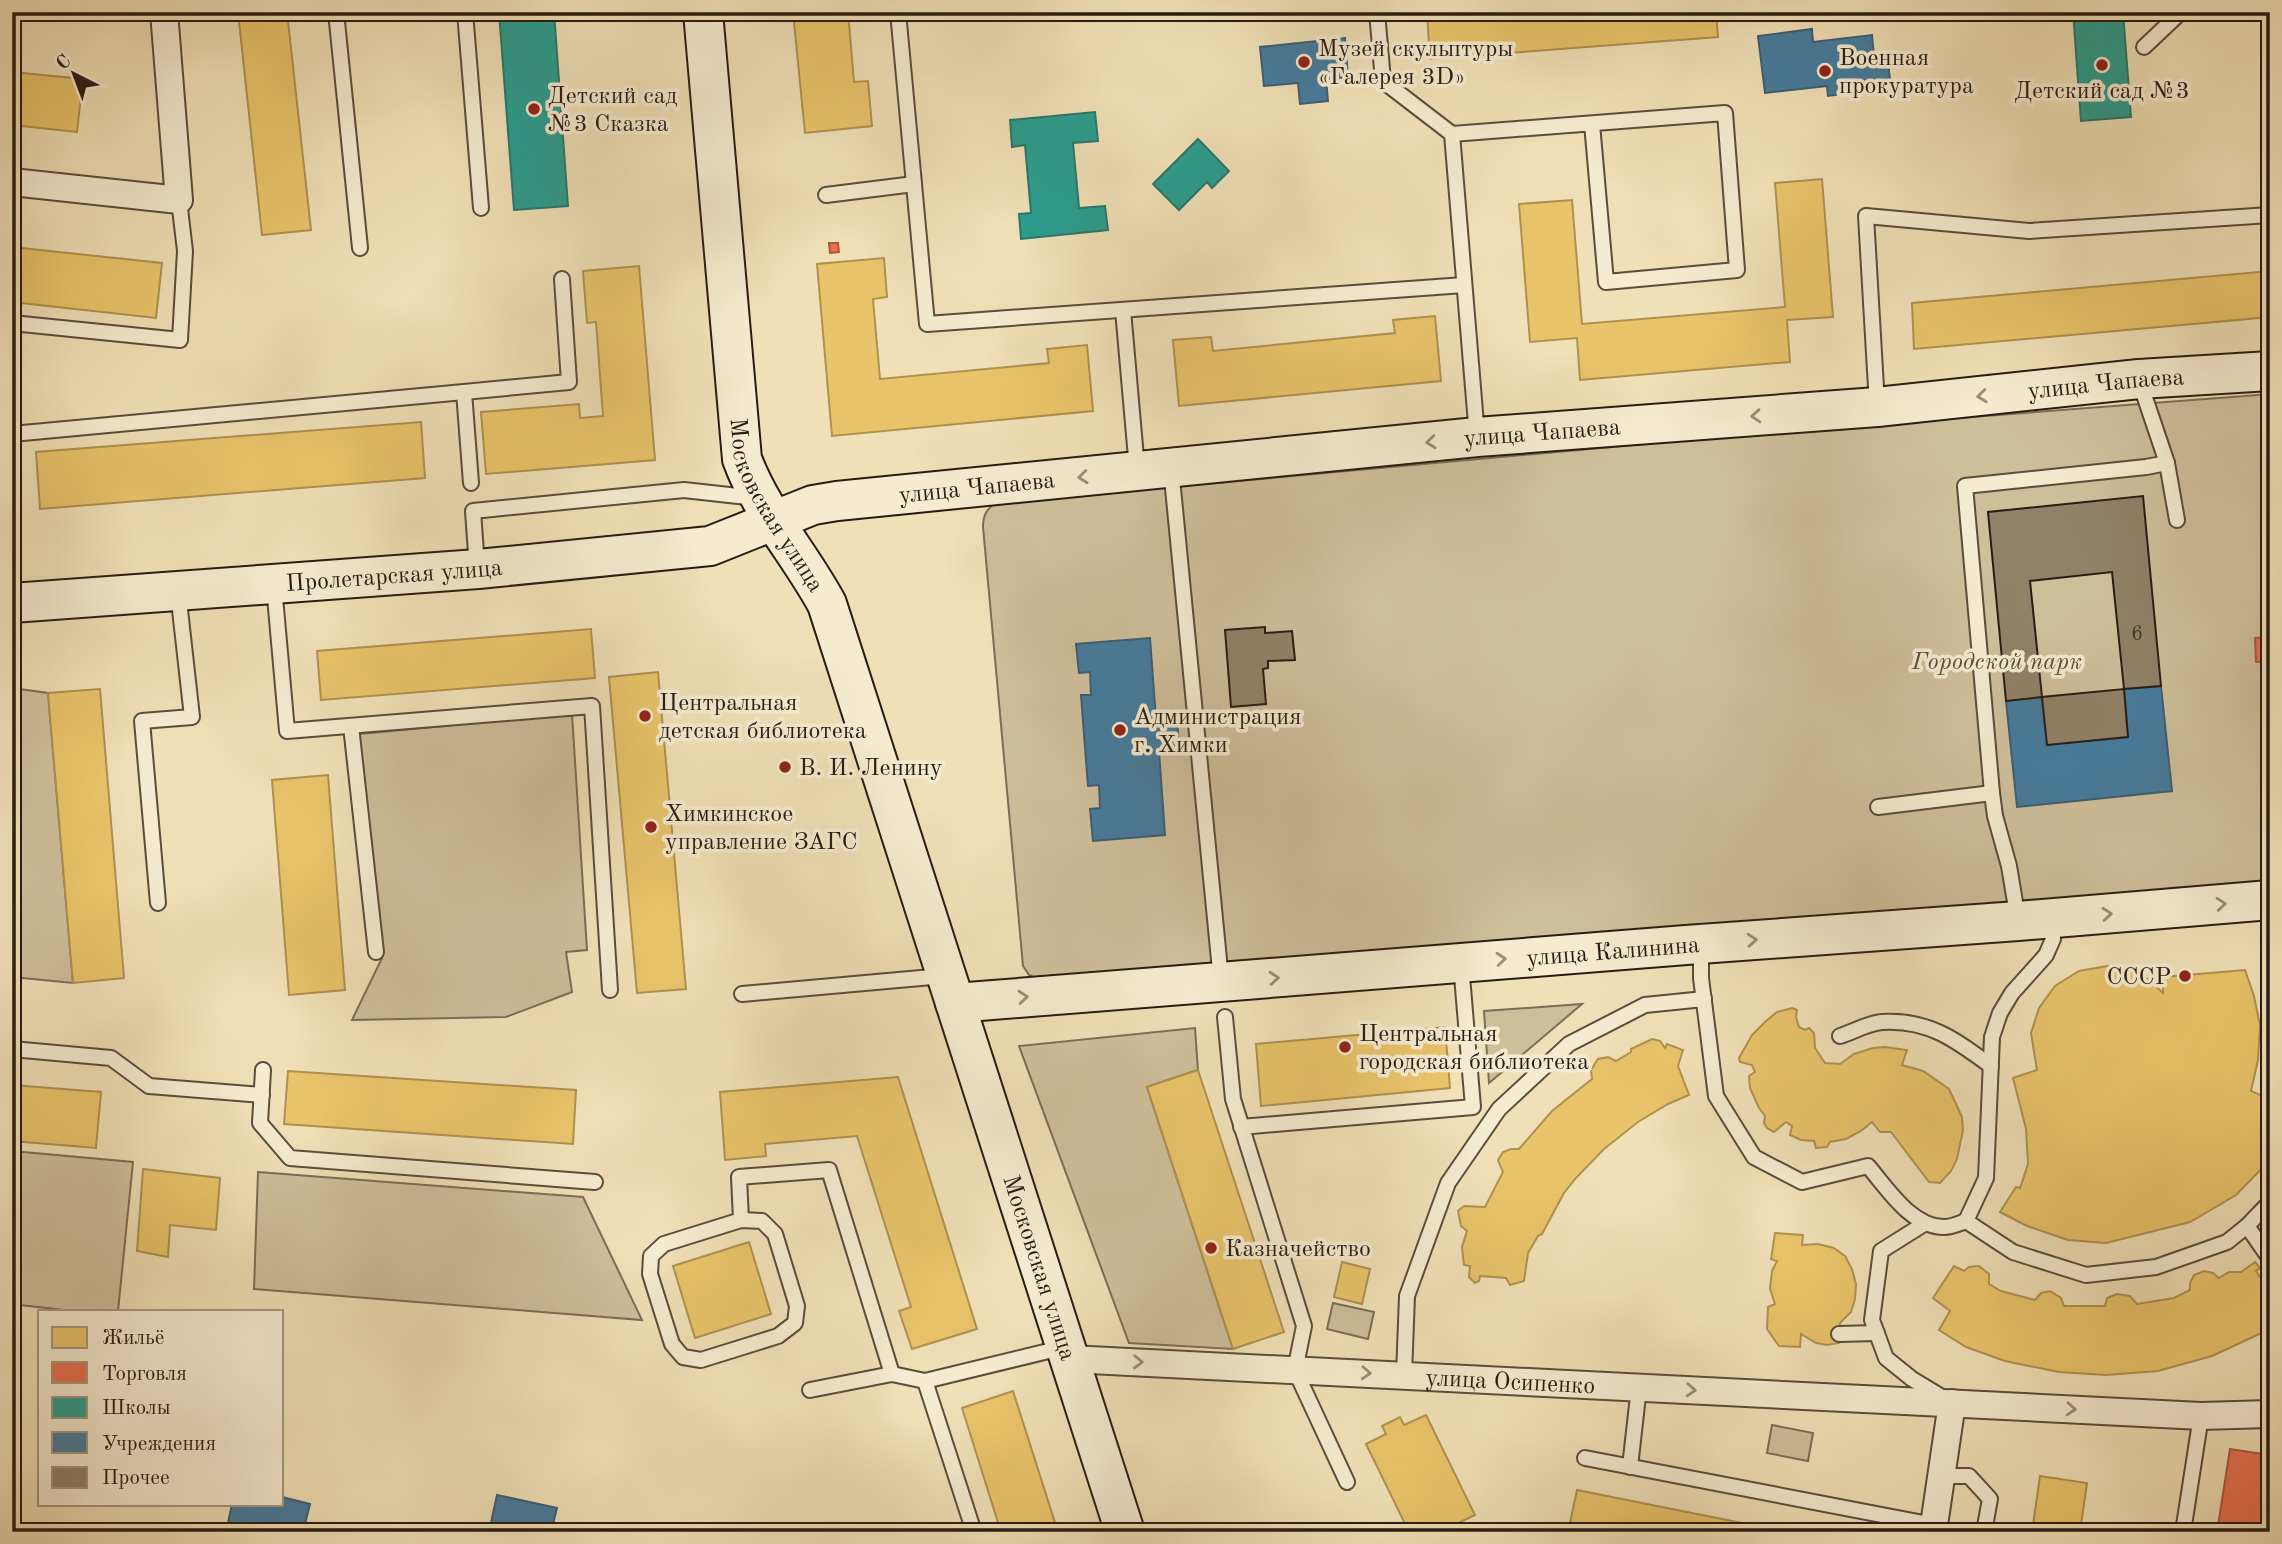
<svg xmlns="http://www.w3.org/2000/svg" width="2282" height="1544" viewBox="0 0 2282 1544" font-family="'Old Standard TT',serif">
<rect width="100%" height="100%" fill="#f0e0b7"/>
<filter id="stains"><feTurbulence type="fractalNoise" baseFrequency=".00286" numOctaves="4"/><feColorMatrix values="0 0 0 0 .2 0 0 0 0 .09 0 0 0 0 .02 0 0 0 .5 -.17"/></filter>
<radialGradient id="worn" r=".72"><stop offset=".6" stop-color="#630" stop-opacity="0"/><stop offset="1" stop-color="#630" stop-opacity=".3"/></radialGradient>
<g fill="#cebf9b" stroke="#7c6d57" stroke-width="2">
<path d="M2270 394V885L1038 979 1029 975 1023 966 983 527C983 516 986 510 995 503L1789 431Z"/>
<path d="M12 688 48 693 73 983 12 977Z"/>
<path d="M572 714 587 950 566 952 572 992 506 1017 352 1020 382 958 359 734Z"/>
<path d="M1582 1004 1489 1083 1484 1011Z"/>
<path d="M1195 1028 1198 1070 1147 1087 1233 1349 1129 1343 1019 1046Z"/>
<path d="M12 1151 133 1162 118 1311H72L12 1304Z"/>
<path d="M258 1172 583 1197 642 1320 254 1289Z"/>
<path d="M1333 1303 1374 1312 1368 1339 1327 1329Z"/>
<path d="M1772 1425 1813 1433 1808 1461 1767 1453Z"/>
</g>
<g fill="#e9c46a" stroke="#af9150" stroke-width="2">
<path d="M238 12H287L311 230 262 235Z"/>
<path d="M793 12H848L854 82 868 81 872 126 805 133Z"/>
<path d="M1427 12H1716L1718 37 1430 59Z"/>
<path d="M12 72 83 79 77 132 12 125Z"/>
<path d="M1822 179 1833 317 1787 320 1790 362 1580 380 1577 338 1530 342 1519 204 1572 200 1582 324 1785 307 1775 183Z"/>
<path d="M12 247 162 263 156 318 12 302Z"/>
<path d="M884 258 887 297 873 299 880 379 1049 363 1047 349 1087 345 1093 411 832 436 817 264Z"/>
<path d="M639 266 655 460 486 474 481 412 579 404 580 418 603 416 596 322 587 323 583 271Z"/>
<path d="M2270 271V317L1914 349 1912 303Z"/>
<path d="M1435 316 1441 381 1179 406 1173 340 1211 337 1213 351 1395 333 1393 320Z"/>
<path d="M421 422 425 478 40 509 36 452Z"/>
<path d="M591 629 595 678 321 700 317 651Z"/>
<path d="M658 672 686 989 637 993 609 677Z"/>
<path d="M100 689 124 978 73 983 48 693Z"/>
<path d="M328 775 345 990 289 995 272 780Z"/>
<path d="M2107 966 2127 969 2148 979 2163 993V977L2245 970 2254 996 2260 1025 2258 1060 2251 1091 2270 1099 2264 1119 2270 1123V1160L2236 1195 2190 1222 2106 1243 2068 1240 2027 1226 2000 1212 2016 1187 2020 1188 2028 1164 2026 1129 2013 1078 2037 1070 2031 1033 2039 1008 2055 986 2079 971Z"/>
<path d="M1792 1008 1797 1010 1796 1017 1799 1027 1805 1030 1809 1028 1814 1033 1815 1048 1825 1063 1840 1064 1854 1054 1873 1048 1885 1047 1907 1050 1902 1065 1923 1071 1949 1089 1962 1117 1963 1130 1957 1159 1951 1171 1940 1183 1929 1182 1891 1132H1880L1872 1122 1861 1131 1846 1139 1830 1142 1827 1147 1816 1148 1814 1141 1801 1140 1790 1135 1792 1126 1786 1122 1774 1132 1767 1128 1764 1123 1765 1116 1759 1108 1750 1088 1749 1076 1755 1072 1752 1065 1740 1062 1739 1058 1752 1035 1766 1021 1777 1012Z"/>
<path d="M1445 1027 1450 1088 1261 1106 1256 1044Z"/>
<path d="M1652 1039 1660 1041 1665 1048 1667 1044 1683 1050 1678 1066 1689 1095 1668 1104 1638 1122 1604 1149 1576 1178 1564 1193 1542 1234 1538 1236 1528 1253 1524 1281 1510 1285 1506 1278 1480 1276 1479 1281 1475 1283 1469 1277 1470 1266 1464 1265 1462 1247 1467 1231 1461 1226 1458 1211 1464 1206 1485 1207 1503 1172 1498 1160 1503 1152 1511 1149H1519L1552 1111 1592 1079 1591 1070 1598 1059 1608 1057 1616 1061 1631 1052V1049Z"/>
<path d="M1198 1070 1284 1332 1233 1349 1147 1087Z"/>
<path d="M288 1071 576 1090 573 1144 284 1124Z"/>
<path d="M898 1077 977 1329 912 1349 899 1311 911 1307 857 1136 765 1144 766 1156 725 1160 720 1092Z"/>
<path d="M12 1085 101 1092 96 1148 12 1141Z"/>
<path d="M143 1169 220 1178 216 1230 170 1225 168 1257 137 1251Z"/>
<path d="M1775 1233 1803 1235 1802 1245 1818 1244 1834 1248 1845 1256 1852 1269 1856 1284 1855 1299 1851 1312 1840 1323 1839 1343 1827 1345 1816 1343 1801 1334 1800 1347 1779 1346 1767 1329 1768 1307 1775 1304 1770 1289 1772 1271 1777 1261 1771 1259Z"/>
<path d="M749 1242 771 1314 695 1338 673 1266Z"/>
<path d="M1342 1262 1370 1269 1362 1304 1334 1297Z"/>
<path d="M2255 1262 2260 1268 2256 1271 2270 1292V1329L2212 1356 2158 1371 2106 1375 2059 1372 2005 1361 1966 1347 1939 1330 1950 1311 1933 1298 1954 1266 1964 1271 1969 1267 1979 1266 1989 1274V1284L2001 1291 2035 1300 2041 1293 2050 1291 2061 1298 2064 1306H2105L2107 1298 2117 1294 2130 1296 2137 1304 2174 1298 2190 1290V1283L2194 1275 2204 1271 2213 1273 2219 1278 2229 1272H2241Z"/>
<path d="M1013 1391 1058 1532H1001L962 1408Z"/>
<path d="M1426 1415 1475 1515 1456 1524 1460 1532H1409L1366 1444 1386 1434 1382 1426 1400 1417 1404 1425Z"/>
<path d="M2040 1476 2087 1483 2080 1532H2032Z"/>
<path d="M1577 1490 1787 1532H1568Z"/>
</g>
<g fill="#e76f51" stroke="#ae563e" stroke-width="2">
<path d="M829 243H838L839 252 830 253Z"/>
<path d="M2270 637V661L2256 662 2255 638Z"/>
<path d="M2230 1449 2270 1455V1532L2256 1530 2255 1532H2217Z"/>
</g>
<g fill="#2a9d8f" stroke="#2a766a" stroke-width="2">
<path d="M499 12H554L568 206 514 210Z"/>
<path d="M2073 12H2123L2131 117 2081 121Z"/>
<path d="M1095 112 1098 141 1073 143 1079 208 1105 206 1108 230 1021 239 1019 214 1031 213 1025 145 1012 147 1010 120Z"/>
<path d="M1198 139 1229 171 1212 188 1207 182 1179 210 1153 184Z"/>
</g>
<g fill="#457b9d" stroke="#3d5e74" stroke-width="2">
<path d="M1812 29 1813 42 1872 35 1874 56 1887 54 1891 88 1828 96 1827 86 1765 93 1758 36Z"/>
<path d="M1345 38 1348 77 1326 79 1328 101 1300 104 1298 83 1264 86 1260 47Z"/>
<path d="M1150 638 1156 719 1177 717 1179 749 1159 751 1165 835 1093 841 1090 809 1100 808 1099 785 1088 786 1081 695H1091L1090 672 1079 673 1076 644Z"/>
<path d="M2161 686 2172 791 2017 807 2006 701 2042 697 2047 745 2128 737 2124 689Z"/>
<path d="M497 1495 557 1508 551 1532H489Z"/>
<path d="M282 1497 310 1504 303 1532H226L232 1504H282Z"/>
</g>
<g fill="#908168" stroke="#291b13" stroke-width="2">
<path d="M2143 496 2161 686 2124 689 2112 572 2030 581 2042 697 2006 701 1988 512Z"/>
<path d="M1265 627V633L1292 631 1295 660 1268 661V668L1263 669 1266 704 1231 707 1225 630Z"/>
<path d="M2124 689 2128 737 2047 745 2042 697Z"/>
</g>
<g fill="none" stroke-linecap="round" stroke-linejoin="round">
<g stroke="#5b4c3c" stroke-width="18">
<g id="lane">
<path d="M336 12 360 248"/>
<path d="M465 12 481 208"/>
<path d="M898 12 927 324 1464 285"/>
<path d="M1377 12 1383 81 1452 134 1477 436"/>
<path d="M2144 47 2181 12"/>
<path d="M1452 134 1725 113 1737 270 1606 282 1592 124"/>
<path d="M826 195 914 184"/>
<path d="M1123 310 1137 469"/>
<path d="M12 323 180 340 185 251 179 200"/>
<path d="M2139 380 2167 463 2177 520"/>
<path d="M1877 405 1866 216 2029 231 2270 215"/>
<path d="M12 434 464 392"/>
<path d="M1171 468 1221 980"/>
<path d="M471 483 464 392 569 382 562 279"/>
<path d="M477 567 473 511 684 490 756 498"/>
<path d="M274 586 287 731 592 706 610 990"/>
<path d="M351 726 376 952"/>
<path d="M1878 807 1992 793"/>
<path d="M158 903 142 721 192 717 178 592"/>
<path d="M2018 920 2009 866 1995 816 1992 793 1965 486 2146 467 2167 463"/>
<path d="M2051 920 2053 939 2046 955 2012 993 2000 1013 1992 1037 1986 1178 1966 1221 2013 1252 2086 1275 2156 1267 2227 1242 2247 1226 2270 1202"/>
<path d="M1701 944V978L1716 1096 1754 1157 1802 1182 1868 1166C1887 1188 1912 1228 1945 1227 1952 1227 1960 1223 1966 1221"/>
<path d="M742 994 943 976"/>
<path d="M1225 1017 1233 1099 1304 1326 1295 1370 1347 1482"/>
<path d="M1840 1036C1853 1032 1868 1023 1882 1022 1928 1019 1956 1040 1991 1066"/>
<path d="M12 1049 111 1058 149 1086 262 1095"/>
<path d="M263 1070 260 1123 290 1158 595 1182"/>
<path d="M1241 1127 1473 1107 1461 964"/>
<path d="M741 1220 762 1221 775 1234 797 1306 795 1323 778 1336 701 1360 683 1357 672 1344 650 1274 651 1256 664 1244Z"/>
<path d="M741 1220 739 1177 829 1170 892 1374"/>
<path d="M1924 1224 1881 1251 1872 1320 1886 1358 1912 1379 1945 1399"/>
<path d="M2247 1226 2270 1259"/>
<path d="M1839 1334 1877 1333"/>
<path d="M1404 1375 1407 1296 1448 1183 1499 1109 1569 1044 1645 1005 1704 999"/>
<path d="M925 1381 974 1532"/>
<path d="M810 1390 892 1374 925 1381 1065 1347"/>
<path d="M1585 1458 1934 1525"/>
<path d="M1630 1467 1639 1387"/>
<path d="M1942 1476H1969L1990 1499 1984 1532"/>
<path d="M2183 1532 2201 1416"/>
</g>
</g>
<g stroke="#5b4c3c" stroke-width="30">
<g id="street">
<path d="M12 182 179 200 164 12"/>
<path id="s1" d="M1070 1359 2201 1416 2270 1414"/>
<path d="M1933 1532 1952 1403"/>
</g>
</g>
<g stroke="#291b13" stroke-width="42">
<g id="secondary">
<path id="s2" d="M703 12 742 459C762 513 800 554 827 604L1125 1532"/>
<path id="s3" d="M12 603 478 569 710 546 813 505 837 501 1477 437 1877 407 2139 379 2270 371"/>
<path id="s4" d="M955 1003 1686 945 2018 921 2270 900"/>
</g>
</g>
<use href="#lane" stroke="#f5ebd0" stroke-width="14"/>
<use href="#street" stroke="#f5ebd0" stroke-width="26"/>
<use href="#secondary" stroke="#f5ebd0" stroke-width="38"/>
</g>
<defs><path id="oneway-chevron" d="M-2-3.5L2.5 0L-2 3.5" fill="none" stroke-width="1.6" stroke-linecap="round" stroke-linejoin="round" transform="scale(1.75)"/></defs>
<g stroke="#998d7b">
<use href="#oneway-chevron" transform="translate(1982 396) rotate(174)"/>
<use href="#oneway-chevron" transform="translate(1756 416) rotate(176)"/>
<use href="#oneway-chevron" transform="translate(1431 442) rotate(174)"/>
<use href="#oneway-chevron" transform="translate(1083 477) rotate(174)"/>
<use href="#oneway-chevron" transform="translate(2221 904) rotate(-5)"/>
<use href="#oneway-chevron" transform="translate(2107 914) rotate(-5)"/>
<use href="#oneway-chevron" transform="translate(1752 940) rotate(-4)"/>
<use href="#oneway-chevron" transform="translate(1501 959) rotate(-5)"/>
<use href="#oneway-chevron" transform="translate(1274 978) rotate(-5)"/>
<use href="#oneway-chevron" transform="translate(1023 997) rotate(-5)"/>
<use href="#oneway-chevron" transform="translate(1138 1362) rotate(2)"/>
<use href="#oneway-chevron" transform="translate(1366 1373) rotate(3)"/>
<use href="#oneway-chevron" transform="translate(1691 1390) rotate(3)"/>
<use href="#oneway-chevron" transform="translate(2071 1409) rotate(3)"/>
</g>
<g fill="#8f2418" stroke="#f5ebd0" stroke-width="2.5">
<circle cx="1304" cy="62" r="7"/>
<circle cx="2102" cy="65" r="7"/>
<circle cx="1825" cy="71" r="7"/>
<circle cx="534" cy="109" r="7"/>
<circle cx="645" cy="716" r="7"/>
<circle cx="1120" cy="730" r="7"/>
<circle cx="785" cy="767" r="7"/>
<circle cx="651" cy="827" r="7"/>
<circle cx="2185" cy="976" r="7"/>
<circle cx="1345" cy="1047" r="7"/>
<circle cx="1211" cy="1248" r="7"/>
</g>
<g text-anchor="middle" stroke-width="7" stroke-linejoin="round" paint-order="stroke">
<g font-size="21" fill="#433428">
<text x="2137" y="640">6</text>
</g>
<g font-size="24" fill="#291b13" stroke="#f5ebd0" text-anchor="start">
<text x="1318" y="56">Музей скульптуры<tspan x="1318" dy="28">«Галерея 3D»</tspan></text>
<text x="1839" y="65">Военная<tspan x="1839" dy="28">прокуратура</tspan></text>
<text x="2102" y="98" text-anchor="middle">Детский сад №3</text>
<text x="548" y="103">Детский сад<tspan x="548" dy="28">№3 Сказка</tspan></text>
<text x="659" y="710">Центральная<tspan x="659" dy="28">детская библиотека</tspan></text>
<text x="1134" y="724">Администрация<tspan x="1134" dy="28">г. Химки</tspan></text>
<text x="799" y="775">В. И. Ленину</text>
<text x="665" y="821">Химкинское<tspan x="665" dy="28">управление ЗАГС</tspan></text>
<text x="2171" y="984" text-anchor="end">СССР</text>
<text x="1359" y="1041">Центральная<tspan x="1359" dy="28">городская библиотека</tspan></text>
<text x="1225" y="1256">Казначейство</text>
</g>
<g font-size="24" fill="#291b13" stroke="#f5ebd0">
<text dy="8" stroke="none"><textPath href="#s3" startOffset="2110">улица Чапаева</textPath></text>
<text dy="8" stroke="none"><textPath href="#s3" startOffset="1544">улица Чапаева</textPath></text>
<text dy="8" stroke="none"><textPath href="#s3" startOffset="976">улица Чапаева</textPath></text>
<text dy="8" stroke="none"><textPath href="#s2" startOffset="504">Московская улица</textPath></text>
<text dy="8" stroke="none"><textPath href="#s3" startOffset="383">Пролетарская улица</textPath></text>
<text dy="8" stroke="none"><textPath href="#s4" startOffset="660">улица Калинина</textPath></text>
<text dy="8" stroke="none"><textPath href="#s2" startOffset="1314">Московская улица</textPath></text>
<text dy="8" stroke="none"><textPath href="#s1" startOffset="441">улица Осипенко</textPath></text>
</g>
<g font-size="24" font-style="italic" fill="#5b4c3c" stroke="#f5ebd0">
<text x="1997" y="669">Городской парк</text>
</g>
</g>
<rect width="2282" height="1544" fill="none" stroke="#f0e0b7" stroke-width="42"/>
<rect x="14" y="14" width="2254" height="1516" fill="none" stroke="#291b13" stroke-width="3.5"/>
<rect x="21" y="21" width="2240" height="1502" fill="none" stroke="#291b13" stroke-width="2"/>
<rect x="38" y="1310" width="245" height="196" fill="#f5ebd0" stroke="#a39884" stroke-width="2"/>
<rect x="52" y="1327" width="35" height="21" fill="#e9c46a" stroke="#a39884" stroke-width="2"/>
<text x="102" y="1344" font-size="21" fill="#291b13">Жильё</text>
<rect x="52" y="1362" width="35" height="21" fill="#e76f51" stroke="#a39884" stroke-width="2"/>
<text x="102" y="1380" font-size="21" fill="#291b13">Торговля</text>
<rect x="52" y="1397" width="35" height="21" fill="#2a9d8f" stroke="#a39884" stroke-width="2"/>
<text x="102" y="1414" font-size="21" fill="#291b13">Школы</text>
<rect x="52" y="1432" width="35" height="21" fill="#457b9d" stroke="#a39884" stroke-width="2"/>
<text x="102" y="1450" font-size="21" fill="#291b13">Учреждения</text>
<rect x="52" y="1467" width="35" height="21" fill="#908168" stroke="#a39884" stroke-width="2"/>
<text x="102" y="1484" font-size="21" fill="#291b13">Прочее</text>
<g transform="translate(74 74) rotate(318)" stroke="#f5ebd0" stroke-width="5" paint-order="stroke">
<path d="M0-5L12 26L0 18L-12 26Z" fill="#291b13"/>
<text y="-10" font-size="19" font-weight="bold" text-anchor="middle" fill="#291b13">С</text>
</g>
<rect width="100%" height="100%" filter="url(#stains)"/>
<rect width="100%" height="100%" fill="url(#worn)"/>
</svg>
